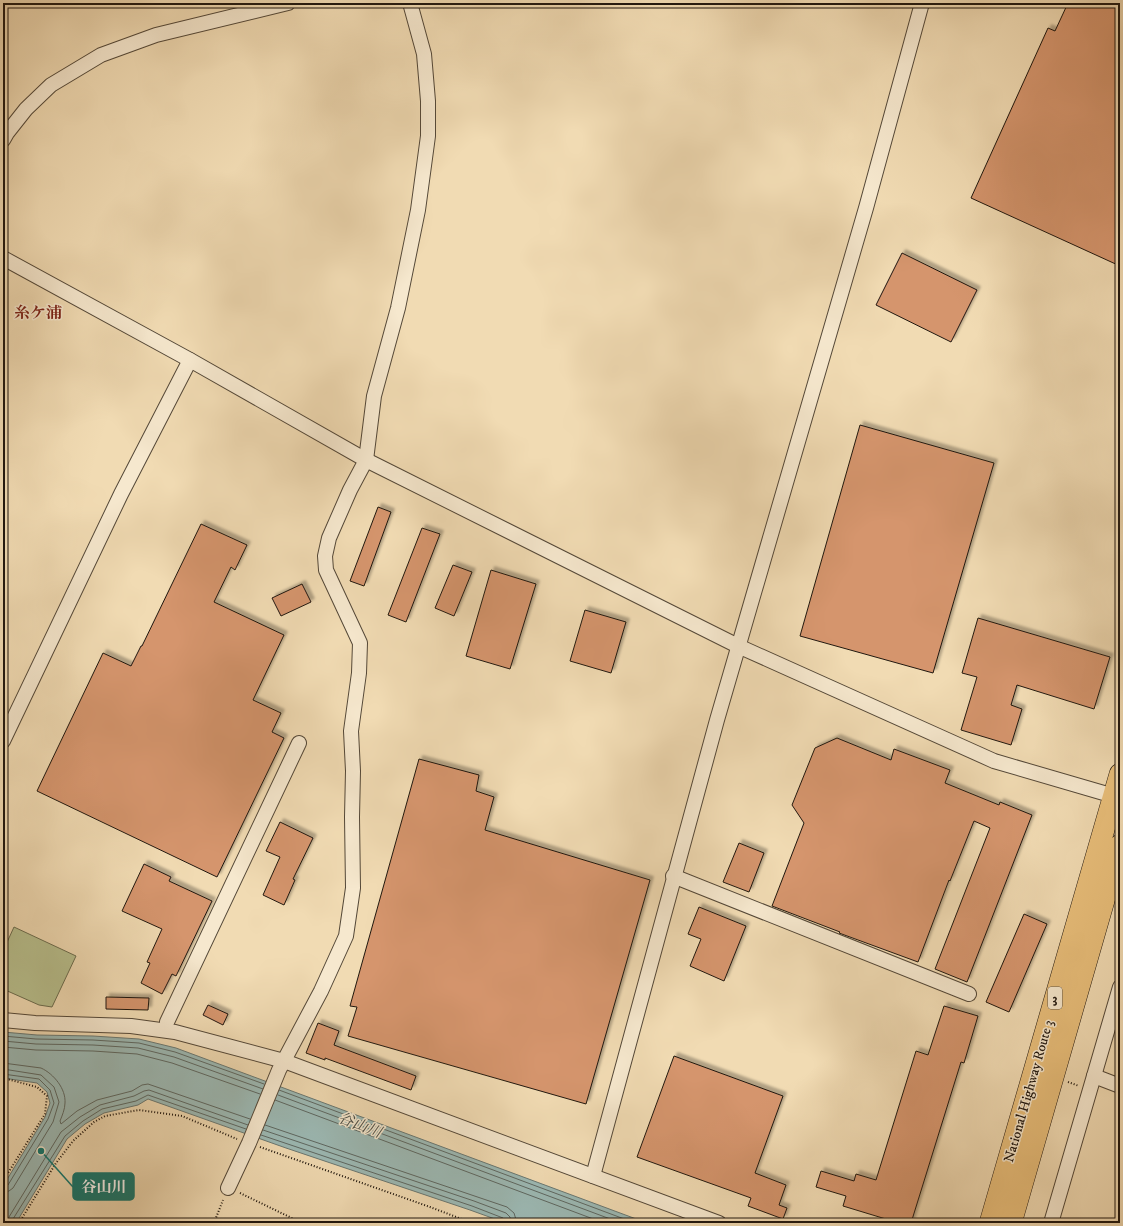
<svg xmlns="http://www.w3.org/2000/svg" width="1123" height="1226" viewBox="0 0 1123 1226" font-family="'IM FELL DW Pica','Noto Serif JP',serif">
<defs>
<filter id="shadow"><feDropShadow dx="3.5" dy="-3.5" stdDeviation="1" flood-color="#0004"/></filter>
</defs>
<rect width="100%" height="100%" fill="#f1dbb3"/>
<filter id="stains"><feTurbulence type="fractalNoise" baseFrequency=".005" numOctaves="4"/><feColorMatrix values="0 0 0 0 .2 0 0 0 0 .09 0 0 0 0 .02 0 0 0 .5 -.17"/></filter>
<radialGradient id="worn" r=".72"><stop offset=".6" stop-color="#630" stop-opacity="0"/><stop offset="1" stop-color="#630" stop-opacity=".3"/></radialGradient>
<path fill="#b8c08e" stroke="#6c6c4e" d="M14 927 76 956 52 1007 39 1005 3 989V951Z"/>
<path fill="#9cb9b4" stroke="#6a7872" d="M3 1032 37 1035 93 1036 139 1039 176 1048 647 1223H506L470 1210 286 1148 148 1099 138 1105 104 1113 85 1124 67 1139 16 1223H3V1186L45 1117 50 1103 47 1092 37 1083 3 1078Z"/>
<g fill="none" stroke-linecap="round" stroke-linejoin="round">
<g stroke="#5e6862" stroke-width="1">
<path d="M3 1036 36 1039 93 1040 139 1043 175 1052 264 1084"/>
<path d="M3 1041 36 1044 93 1045 138 1048 174 1057 263 1089"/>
<path d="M3 1047 36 1050 93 1051 137 1054 172 1063 260 1094"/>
<path d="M3 1063 41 1068C54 1074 66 1089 65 1103 65 1109 62 1116 60 1121L61 1124 77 1111 97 1100 132 1091 142 1085 148 1084 250 1119"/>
<path d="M3 1069 41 1075 54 1087 59 1102 53 1122 13 1188 9 1191 3 1192"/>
<path d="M3 1074 39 1079 50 1090 54 1103 48 1119 8 1185 3 1187"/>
<path d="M279 1090 635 1223"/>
<path d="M278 1095 621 1223"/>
<path d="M275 1100 604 1223"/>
<path d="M265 1125 507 1207 514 1213 517 1223"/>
<path d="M263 1130 474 1201 506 1213 510 1217 511 1223"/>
<path d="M261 1135 472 1206 503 1218 506 1223"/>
<path d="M8 1223 9 1217 61 1132 80 1117 100 1105 134 1096 144 1091 149 1090 248 1125"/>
<path d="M13 1223V1219L65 1136 83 1121 102 1109 136 1101 148 1095 246 1129"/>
</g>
</g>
<g fill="#d5956d" stroke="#20170f" filter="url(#shadow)">
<path d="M1068 3H1120V266L971 198 1048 28 1055 31Z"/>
<path d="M902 253 977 290 951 342 876 305Z"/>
<path d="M860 425 994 463 933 673 800 636Z"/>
<path d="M378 507 391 512 364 586 350 581Z"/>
<path d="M201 524 247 545 235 570 231 567 214 602 284 635 253 700 281 713 272 732 284 738 217 877 37 791 103 653 131 666 141 646H142Z"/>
<path d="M422 528 440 534 406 622 388 615Z"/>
<path d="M453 565 472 572 454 616 435 608Z"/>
<path d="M491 570 536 584 510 669 466 656Z"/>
<path d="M302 584 311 602 281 616 272 598Z"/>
<path d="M585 610 626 622 611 673 570 661Z"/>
<path d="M978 618 1110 657 1094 709 1017 685 1011 705 1022 709 1011 745 961 730 977 677 962 673Z"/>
<path d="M837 738 891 760 894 749 950 770 945 783 999 805 1000 802 1032 815 967 982 935 969 990 828 974 821 950 881 949 880 918 962 839 933 840 932 772 906 804 823 792 805 815 748Z"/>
<path d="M419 759 479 775 476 791 494 797 485 830 650 880 586 1104 348 1036 357 1007 350 1006Z"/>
<path d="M280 822 313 838 293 879 295 880 284 905 263 895 280 857 266 851Z"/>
<path d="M739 843 764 853 749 892 723 882Z"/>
<path d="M144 864 171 877 169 881 212 901 176 976 172 974 162 994 141 983 150 963 147 962 162 929 122 911Z"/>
<path d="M699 907 746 926 724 981 690 966 701 939 688 934Z"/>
<path d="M1024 914 1047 924 1009 1012 986 1002Z"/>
<path d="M106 997 149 998 148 1010 106 1009Z"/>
<path d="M208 1005 228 1014 223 1025 203 1015Z"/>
<path d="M944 1006 978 1016 964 1063 961 1062 911 1223H899L843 1206 846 1196 816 1187 821 1171 854 1181 856 1174 876 1180 916 1051 928 1055Z"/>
<path d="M318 1023 339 1031 334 1045 416 1076 411 1090 325 1058V1060L306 1053Z"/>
<path d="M674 1056 783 1096 755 1173 786 1185 779 1205 787 1208 783 1219 748 1206 751 1198 637 1157Z"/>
</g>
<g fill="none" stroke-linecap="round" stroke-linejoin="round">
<g stroke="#544838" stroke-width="16">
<g id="minor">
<path d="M3 140 7 133 26 109 51 85 101 55 156 35 288 3"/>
<path d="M3 258 190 360 366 460 738 646 994 761 1114 796"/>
<path d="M3 741 121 494 190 360"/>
<path d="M673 876 969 994"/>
<path d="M3 1020 35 1023 131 1026 175 1032 284 1061 719 1223"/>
<path d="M167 1022 299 743"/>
<path d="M1094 1076 1120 1086"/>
<path d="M593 1176 717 720 866 208 922 3"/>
<path d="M228 1188 249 1143 279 1070 321 991 346 936 353 888 352 817 353 771 351 731 359 673 360 643 326 570 325 556 329 538 350 490 366 460 374 396 398 308 418 210 428 136V101L424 54 410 3"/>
<path d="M1051 1223 1120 987"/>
</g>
</g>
<g stroke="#20170f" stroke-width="22">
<g id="highway">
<path d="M990 1223 1120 774"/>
<path d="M1011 1223 1120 845"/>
</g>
</g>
<g stroke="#20170f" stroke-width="2" stroke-dasharray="1 2" stroke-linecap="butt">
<path d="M3 1078 37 1087 47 1096 45 1114 3 1181"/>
<path d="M1068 1082 1079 1086"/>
<path d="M260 1147 430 1207 472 1223"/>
<path d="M240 1193 302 1223"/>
<path d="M19 1223 56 1163 73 1141 94 1122 105 1116 139 1110 182 1116 237 1139"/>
<path d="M214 1223 223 1200"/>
</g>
<use href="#minor" stroke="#f6e8ce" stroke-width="14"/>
<use href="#highway" stroke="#e8be7a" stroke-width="21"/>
</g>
<g text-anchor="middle" stroke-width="3" stroke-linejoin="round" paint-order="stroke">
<rect fill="#f6e8ce" stroke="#605648" stroke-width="1" x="1048" y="987" width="14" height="22" rx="3"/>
<g font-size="13" font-weight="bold" fill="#20170f">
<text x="1055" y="1003">3</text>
</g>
<g font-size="14" fill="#20170f" stroke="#f6e8ce">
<text transform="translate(1028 1091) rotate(-74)" y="5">National Highway Route 3</text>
</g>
<g font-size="15" font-style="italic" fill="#4b5049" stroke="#f6e8ce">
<text transform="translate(360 1125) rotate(21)" y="5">谷山川</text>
</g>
<g font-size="16" font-weight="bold" fill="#7a1f14" stroke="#f6e8ce">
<text x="38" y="318">糸ケ浦</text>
</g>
</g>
<path fill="none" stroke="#0f766e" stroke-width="1.5" d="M41 1151L73 1187"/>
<circle fill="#0f766e" stroke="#f6e8ce" stroke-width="1.5" cx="41" cy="1151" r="4"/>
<rect fill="#0f766e" stroke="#0f766e" stroke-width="1.5" x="73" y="1173" width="61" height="27" rx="4"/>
<g font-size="15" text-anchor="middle" font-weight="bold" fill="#fff">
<text x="104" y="1192">谷山川</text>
</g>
<rect width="1123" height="1226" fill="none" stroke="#f1dbb3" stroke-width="16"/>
<rect x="4" y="4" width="1115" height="1218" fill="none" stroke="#20170f" stroke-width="2"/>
<rect x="8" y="8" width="1107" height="1210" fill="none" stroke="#20170f"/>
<rect width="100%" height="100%" filter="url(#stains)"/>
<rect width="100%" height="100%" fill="url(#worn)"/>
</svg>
